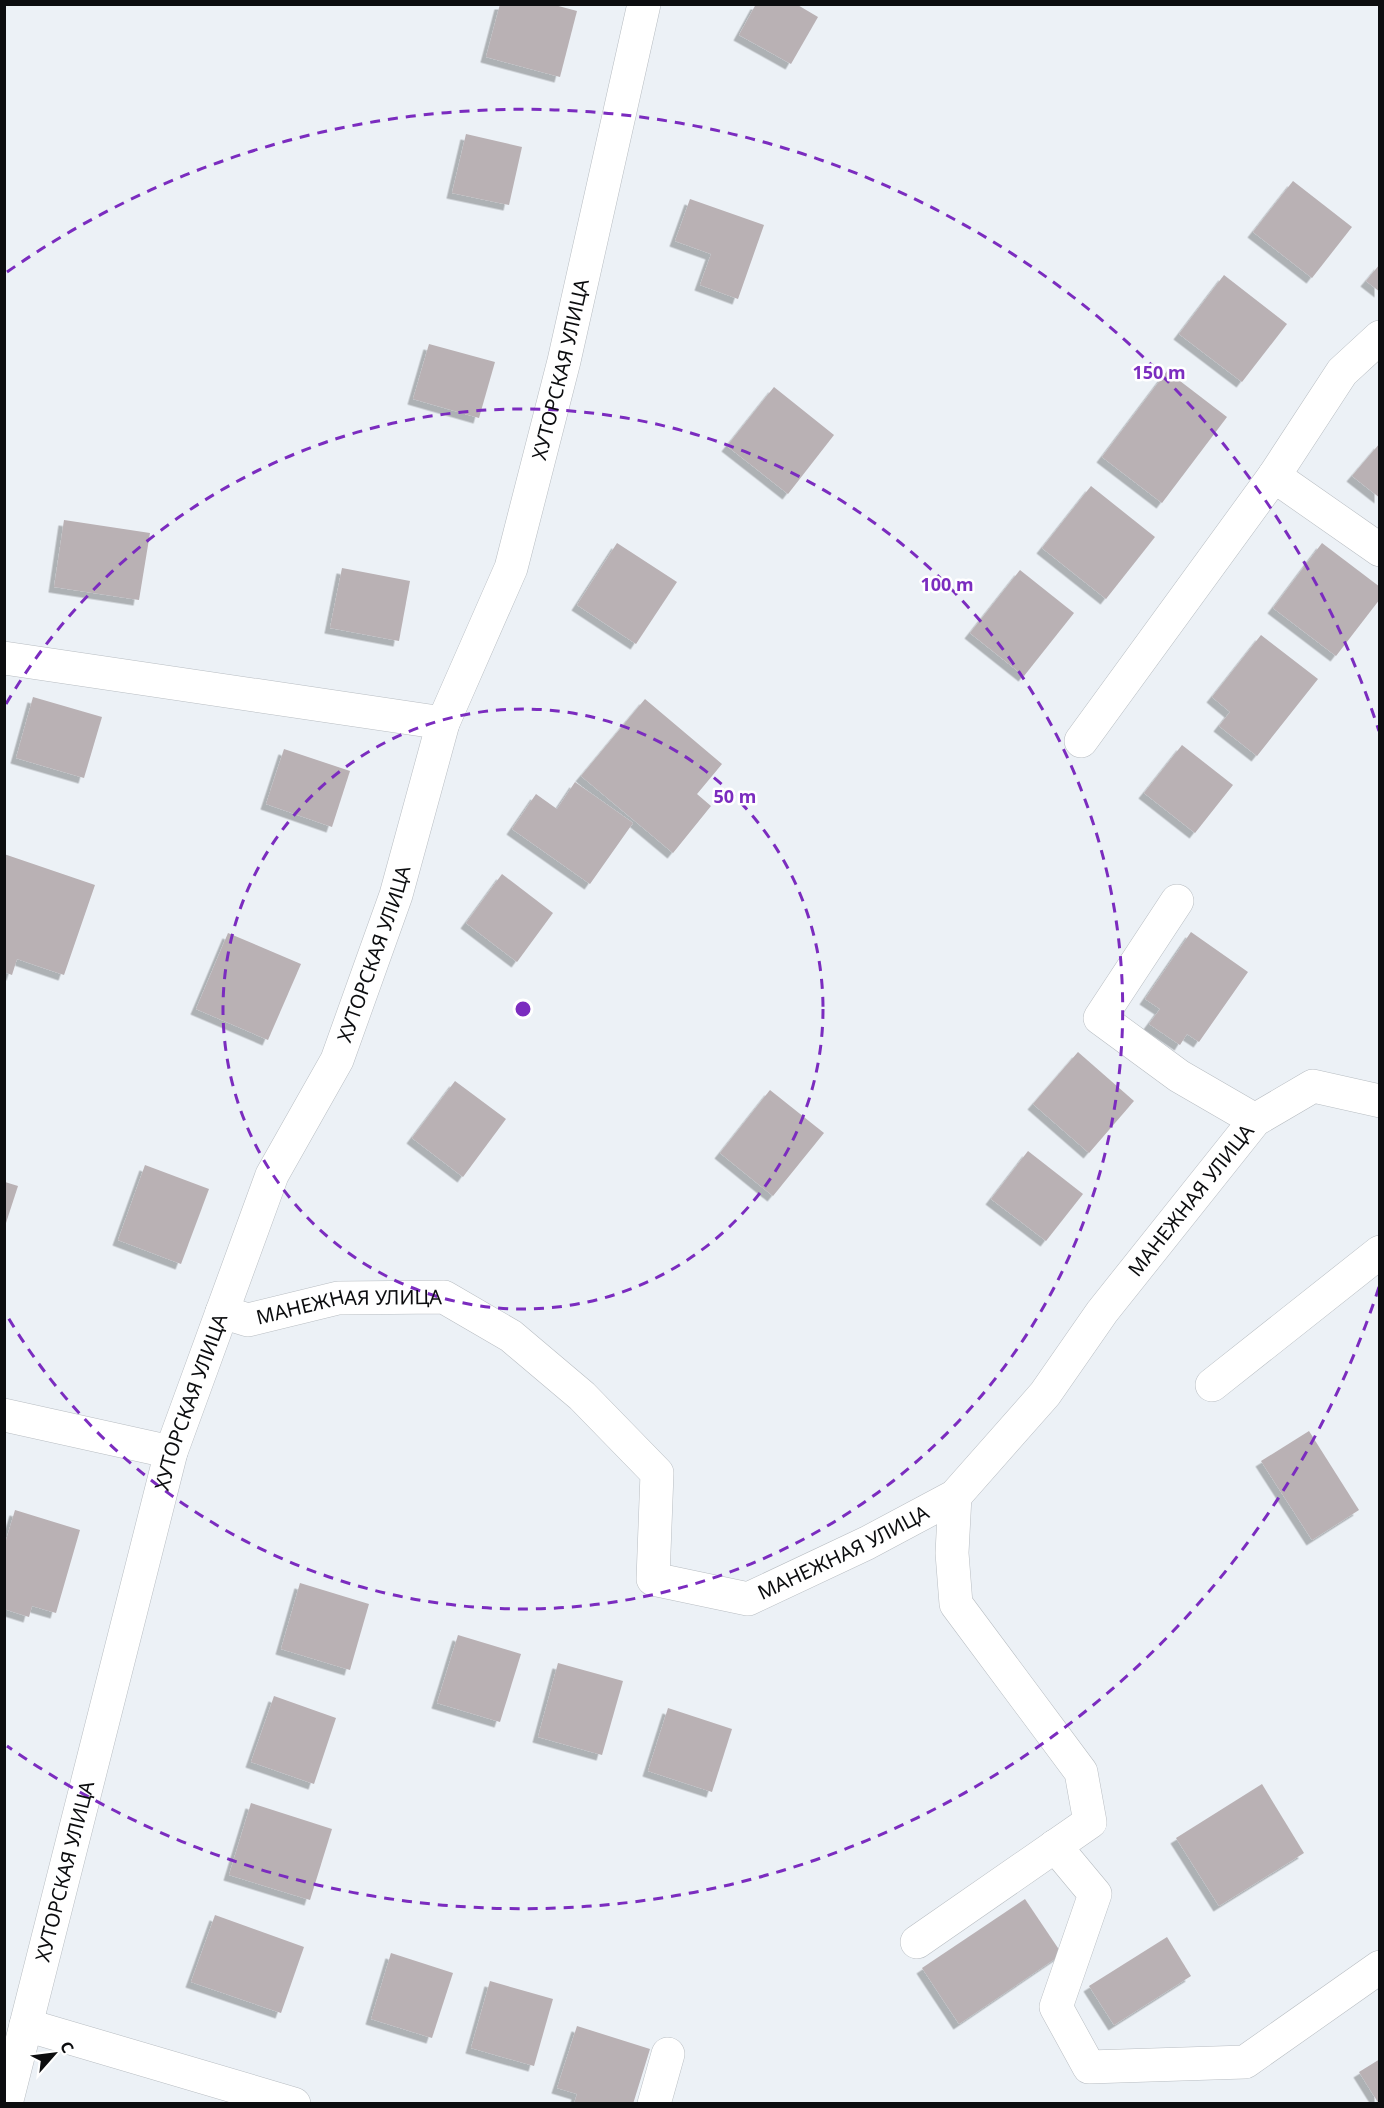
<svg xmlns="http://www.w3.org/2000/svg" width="1384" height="2108" viewBox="0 0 1384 2108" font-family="'Noto Sans',sans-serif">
<defs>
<filter id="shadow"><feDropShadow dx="-5.5" dy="5.5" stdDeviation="0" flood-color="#0004"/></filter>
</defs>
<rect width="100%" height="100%" fill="#ecf1f6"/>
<g fill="#b9b1b4" filter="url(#shadow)">
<path d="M500 4H551L577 11 560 77 486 57Z"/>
<path d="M756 4H796L818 17 791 64 739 35Z"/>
<path d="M466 134 522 147 509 205 452 193Z"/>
<path d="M1293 181 1352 227 1312 278 1253 232Z"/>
<path d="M690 199 764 225 738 299 700 285 711 254 675 241Z"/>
<path d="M1380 264V292L1366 281Z"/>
<path d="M1224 275 1287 324 1242 382 1179 334Z"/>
<path d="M429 344 495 362 479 418 413 399Z"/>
<path d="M1167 371 1227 417 1162 503 1102 457Z"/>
<path d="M774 387 834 435 788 494 727 446Z"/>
<path d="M1380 443V498L1352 476Z"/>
<path d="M1091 486 1155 537 1106 599 1042 548Z"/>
<path d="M64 520 150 533 139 600 54 587Z"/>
<path d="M617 543 677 582 636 644 577 605Z"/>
<path d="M1322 543 1380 587V599L1336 656 1273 608Z"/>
<path d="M342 568 410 581 399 641 330 628Z"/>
<path d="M1020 570 1074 613 1024 676 970 633Z"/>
<path d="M1261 635 1318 679 1257 756 1219 726 1230 712 1212 697Z"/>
<path d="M33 697 102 717 84 778 16 758Z"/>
<path d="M645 699 722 764 697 794 711 806 673 853 581 776Z"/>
<path d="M1182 745 1233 785 1195 833 1144 793Z"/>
<path d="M284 749 350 771 332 827 266 804Z"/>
<path d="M575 782 633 823 590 884 512 829 536 794 557 809Z"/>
<path d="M4 854 95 885 64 975 17 959 12 975 4 972Z"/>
<path d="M502 874 553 913 517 962 466 923Z"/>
<path d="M1191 932 1248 972 1199 1042 1187 1034 1180 1045 1149 1024 1160 1009 1145 999Z"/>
<path d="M228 933 301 964 268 1040 196 1009Z"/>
<path d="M1078 1052 1134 1101 1089 1153 1033 1104Z"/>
<path d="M455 1081 506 1119 463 1177 412 1138Z"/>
<path d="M770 1090 824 1133 773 1196 720 1153Z"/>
<path d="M1028 1151 1083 1194 1046 1241 991 1199Z"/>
<path d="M145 1165 209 1189 181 1264 118 1240Z"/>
<path d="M5 1182 18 1186 5 1226Z"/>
<path d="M1309 1431 1359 1510 1312 1540 1261 1461Z"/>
<path d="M15 1510 80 1530 56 1613 32 1606 29 1617 4 1609V1547Z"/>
<path d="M300 1583 369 1604 350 1670 281 1649Z"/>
<path d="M458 1635 521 1654 500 1722 437 1703Z"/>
<path d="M558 1663 623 1681 602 1755 538 1737Z"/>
<path d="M274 1696 336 1718 314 1784 251 1762Z"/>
<path d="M668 1708 732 1729 712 1792 648 1771Z"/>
<path d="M1262 1784 1304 1853 1219 1906 1176 1838Z"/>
<path d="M251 1803 332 1829 310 1900 229 1875Z"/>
<path d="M1025 1899 1062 1954 959 2024 922 1968Z"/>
<path d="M215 1915 304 1947 281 2013 191 1982Z"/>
<path d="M1167 1937 1191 1976 1114 2025 1089 1986Z"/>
<path d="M391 1953 453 1973 432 2038 371 2019Z"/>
<path d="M490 1981 553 1999 534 2066 471 2048Z"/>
<path d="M577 2026 650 2049 633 2104H574L577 2094 557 2088Z"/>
<path d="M1380 2059V2104H1379L1359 2072Z"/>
</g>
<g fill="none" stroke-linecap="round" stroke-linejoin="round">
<g stroke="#b8bdc2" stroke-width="34">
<g id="minor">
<path d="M1274 476 1342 372 1380 337"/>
<path d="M4 658 443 723"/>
<path d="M1081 741 1274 476 1380 550"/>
<path d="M1177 901 1100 1018 1179 1076 1255 1120"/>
<path id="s1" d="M222 1312 248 1320 338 1298 444 1297 511 1336 582 1396 657 1473 653 1579 748 1599 867 1543 955 1496 1045 1394 1102 1312 1255 1120 1313 1086 1380 1101"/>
<path d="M1212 1385 1380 1252"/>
<path d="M4 1415 171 1452"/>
<path d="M1055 1846 1095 1894 1056 2007 1089 2067 1245 2062 1380 1967"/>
<path d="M917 1942 1090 1822 1081 1772 956 1604 952 1553 955 1496"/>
<path d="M26 2025 294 2104"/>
<path id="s2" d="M6 2104 171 1452 272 1175 337 1060 396 895 443 723 511 568 564 361 644 4"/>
<path d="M654 2104 668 2054"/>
</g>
</g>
<use href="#minor" stroke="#fff" stroke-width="33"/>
</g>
<g fill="none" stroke="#7b2cbf" stroke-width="3" stroke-dasharray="10 8">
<circle cx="523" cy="1009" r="300"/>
<path d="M6 704A600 600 0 1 1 6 1314"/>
<path d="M1379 1287A900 900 0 0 1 7 1746M7 272A900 900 0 0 1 1379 731"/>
</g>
<g text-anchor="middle" stroke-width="5" stroke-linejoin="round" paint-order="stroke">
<g font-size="20" fill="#0c0d0f" stroke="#fff">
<text dy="7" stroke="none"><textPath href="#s2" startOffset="1827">ХУТОРСКАЯ УЛИЦА</textPath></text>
<text dy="7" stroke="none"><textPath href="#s2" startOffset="1212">ХУТОРСКАЯ УЛИЦА</textPath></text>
<text dy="7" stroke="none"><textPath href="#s1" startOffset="1317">МАНЕЖНАЯ УЛИЦА</textPath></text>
<text dy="7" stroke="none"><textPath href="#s1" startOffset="130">МАНЕЖНАЯ УЛИЦА</textPath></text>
<text dy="7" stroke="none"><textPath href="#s2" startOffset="726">ХУТОРСКАЯ УЛИЦА</textPath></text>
<text dy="7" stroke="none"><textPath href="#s1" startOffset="813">МАНЕЖНАЯ УЛИЦА</textPath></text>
<text dy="7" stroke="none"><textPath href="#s2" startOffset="240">ХУТОРСКАЯ УЛИЦА</textPath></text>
</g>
</g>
<circle cx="523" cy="1009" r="9" fill="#7b2cbf" stroke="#fff" stroke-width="3"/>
<g font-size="18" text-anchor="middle" font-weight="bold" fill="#7b2cbf" stroke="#fff" stroke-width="5" stroke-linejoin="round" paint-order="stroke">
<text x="1159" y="379">150 m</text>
<text x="947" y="591">100 m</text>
<text x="735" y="803">50 m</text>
</g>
<rect width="1384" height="2108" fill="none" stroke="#0c0d0f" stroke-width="12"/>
<g transform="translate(54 2054) rotate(62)" stroke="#ffffff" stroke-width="4.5" paint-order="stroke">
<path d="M0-4.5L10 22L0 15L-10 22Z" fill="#0c0d0f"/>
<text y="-9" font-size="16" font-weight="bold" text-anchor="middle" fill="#0c0d0f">С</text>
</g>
</svg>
